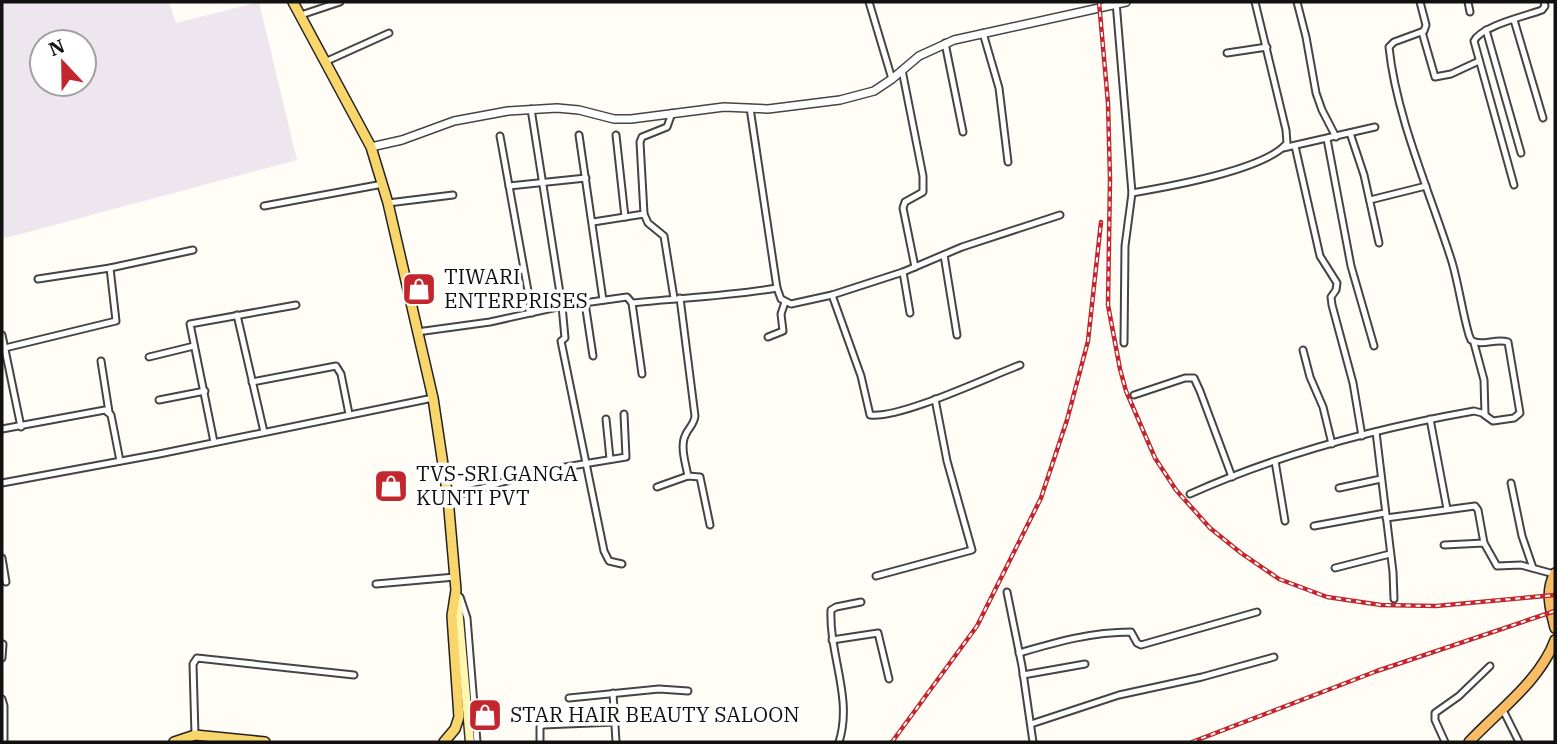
<svg xmlns="http://www.w3.org/2000/svg" width="1557" height="744" viewBox="0 0 1557 744" font-family="'IBM Plex Serif',serif">
<rect width="100%" height="100%" fill="#fffdf5"/>
<path fill="#eee6ef" fill-rule="evenodd" d="M2 2H169L176 23 259 2 297 160 2 239ZM42 42H84V84H42Z"/>
<g fill="none" stroke-linecap="round" stroke-linejoin="round">
<g stroke="#444" stroke-width="9">
<g id="minor">
<path d="M869 2 892 79"/>
<path d="M1116 2 1132 193 1125 246 1124 343"/>
<path d="M1297 2 1306 37 1316 93 1322 110 1336 137"/>
<path d="M1468 2 1470 12"/>
<path d="M301 15 340 2"/>
<path d="M1514 20 1543 118"/>
<path d="M1486 30 1521 153"/>
<path d="M1422 32 1435 77 1451 74 1479 61"/>
<path d="M983 33 999 88 1008 162"/>
<path d="M945 43 963 132"/>
<path d="M1227 53 1267 47"/>
<path d="M327 61 389 33"/>
<path d="M902 70 923 176V192L905 202 903 208 915 267"/>
<path d="M750 108 777 288 781 299 791 304 832 295 903 272 962 247 1060 215"/>
<path d="M531 109 562 306 565 338 561 341 604 551 609 561 622 564"/>
<path d="M672 113 667 127 642 137 640 142 644 214 648 223 664 236 674 298"/>
<path d="M1350 133 1364 175 1379 243"/>
<path d="M579 135 603 300"/>
<path d="M616 135 625 217"/>
<path d="M500 136 532 313"/>
<path d="M1327 139 1351 266 1374 346"/>
<path d="M1295 146 1320 256 1337 283 1336 290 1331 297 1332 305 1353 383 1362 436"/>
<path d="M1283 148 1375 127"/>
<path d="M1514 185 1474 41C1481 26 1526 16 1542 10L1545 6 1544 2"/>
<path d="M509 186 586 178"/>
<path d="M1132 193C1167 187 1266 170 1287 143L1286 130 1255 2"/>
<path d="M1370 200 1426 186"/>
<path d="M388 203 453 195"/>
<path d="M264 206 383 184"/>
<path d="M593 222 644 214"/>
<path d="M944 255 957 335"/>
<path d="M903 272 910 313"/>
<path d="M38 279 110 268 193 250"/>
<path d="M832 295 861 376 870 415C900 419 988 377 1020 365"/>
<path d="M680 298 695 416C694 425 688 428 685 436 680 447 686 465 688 476"/>
<path d="M585 303 593 356"/>
<path d="M632 303C680 298 729 296 777 288"/>
<path d="M237 315 264 432"/>
<path d="M417 332 490 322 562 306 627 297 632 303 642 374"/>
<path d="M2 335 21 427"/>
<path d="M768 337 783 331 781 314 785 302"/>
<path d="M1474 343 1484 380 1485 415"/>
<path d="M5 348 116 321 110 268"/>
<path d="M1303 350 1310 377 1323 407 1332 444"/>
<path d="M149 357 194 346"/>
<path d="M101 361 109 412"/>
<path d="M252 382 336 366 341 374 349 414"/>
<path d="M1134 395 1185 378H1194L1200 391 1232 477"/>
<path d="M159 400 205 391"/>
<path d="M606 419 610 459"/>
<path d="M1430 419 1447 509"/>
<path d="M2 429 105 410 111 415 120 461"/>
<path d="M1376 432 1393 572 1394 599"/>
<path d="M214 442 190 324 296 305"/>
<path d="M1275 461 1285 521"/>
<path d="M2 483 159 454 433 398"/>
<path d="M1511 483 1522 536 1533 568"/>
<path d="M657 487 688 476 700 477 710 525"/>
<path d="M1339 488 1381 479"/>
<path d="M1190 494C1279 454 1378 428 1474 411L1482 413 1493 421 1514 418 1520 413 1508 342C1495 338 1482 347 1471 340L1469 335C1462 311 1459 286 1452 262 1431 195 1396 117 1389 47L1394 42 1424 31 1426 25 1420 2"/>
<path d="M448 498 541 471 626 457 624 414"/>
<path d="M1386 518 1475 506 1478 510 1484 543"/>
<path d="M1314 526 1385 513"/>
<path d="M1444 545 1484 543 1497 566 1521 565 1554 574"/>
<path d="M2 558 6 582"/>
<path d="M1335 568 1390 554"/>
<path d="M876 576 972 550 947 461 935 399"/>
<path d="M376 584 455 577"/>
<path d="M1007 592 1022 666 1033 742"/>
<path d="M460 597 467 618 477 742"/>
<path d="M832 640 878 633 889 679"/>
<path d="M1019 653C1057 642 1091 632 1131 632L1137 643 1141 645 1257 612"/>
<path d="M2 658 3 644"/>
<path d="M1023 675 1085 664"/>
<path d="M613 693 616 742"/>
<path d="M569 698 659 689 688 691"/>
<path d="M2 699 4 706V742"/>
<path d="M1502 708 1519 742"/>
<path d="M1031 724 1119 695 1202 677 1274 657"/>
<path d="M195 735 193 664 197 658 354 675"/>
<path d="M540 742V727L543 725 615 722"/>
<path d="M839 742C853 698 829 655 831 610L836 607 861 602"/>
<path d="M1445 742 1435 720V713L1459 696 1490 666"/>
</g>
</g>
<g stroke="#444" stroke-width="10">
<path id="tertiary" d="M371 147 402 140 454 121 508 111 557 108 579 110 614 119H631L724 107 768 109 840 100 874 91 892 79 919 56 954 40 1126 2"/>
</g>
<g stroke="#333" stroke-width="11">
<path id="secondary" d="M457 596 470 742"/>
</g>
<g stroke="#222" stroke-width="12">
<g id="primary">
<path d="M293 2 371 147 388 203 433 398 448 498 456 590 452 616 459 717 455 729 444 742"/>
<path d="M174 742 195 735 265 742"/>
</g>
</g>
<g stroke="#222" stroke-width="12">
<g id="trunk">
<path d="M1555 573C1545 590 1550 609 1555 628"/>
<path d="M1469 742C1498 711 1540 681 1555 640"/>
</g>
</g>
<use href="#minor" stroke="#fff" stroke-width="5"/>
<use href="#tertiary" stroke="#fff" stroke-width="7"/>
<use href="#secondary" stroke="#fff6b0" stroke-width="8"/>
<use href="#primary" stroke="#f9d66b" stroke-width="9"/>
<use href="#trunk" stroke="#f7bc64" stroke-width="9"/>
<g stroke="#c4262e" stroke-width="4.5">
<g id="rail">
<path d="M1099 2 1108 103 1110 179 1108 305 1120 369 1126 391 1155 458 1176 490 1210 528 1241 553 1279 579 1327 597 1381 605 1436 606 1555 595"/>
<path d="M892 742 977 626 1041 498 1067 420 1088 341 1101 222"/>
<path d="M1192 742 1377 671 1555 611"/>
</g>
</g>
<use href="#rail" stroke="#fff" stroke-width="2" stroke-dasharray="5" stroke-linecap="butt"/>
</g>
<defs>
<g id="shop-square" transform="scale(1.75)"><rect x="-9" y="-9" width="18" height="18" rx="4" fill="#c4262e" stroke="#fff"/><path d="M-5-2.5h2.3a2.7 3.5 0 0 1 5.4 0H5L5.5 6h-11ZM-1.5-2.5h3a1.5 2.3 0 0 0-3 0Z" fill="#fff"/></g>
</defs>
<g fill-rule="evenodd">
<use href="#shop-square" x="419" y="289"/>
<use href="#shop-square" x="391" y="486"/>
<use href="#shop-square" x="485" y="715"/>
</g>
<g text-anchor="middle" stroke-width="7" stroke-linejoin="round" paint-order="stroke">
<g font-size="21" fill="#111" stroke="#fff" text-anchor="start">
<text x="444" y="284">TIWARI<tspan x="444" dy="24">ENTERPRISES</tspan></text>
<text x="416" y="481">TVS-SRI GANGA<tspan x="416" dy="24">KUNTI PVT</tspan></text>
<text x="510" y="722">STAR HAIR BEAUTY SALOON</text>
</g>
</g>
<rect width="1557" height="744" fill="none" stroke="#111111" stroke-width="7"/>
<g transform="translate(63 63) rotate(338)"><circle r="33" fill="#ffffff" stroke="#a0a0a0" stroke-width="2"/>
<path d="M0-5L12 26L0 18L-12 26Z" fill="#c4262e"/>
<text y="-10" font-size="19" font-weight="bold" text-anchor="middle" fill="#111111">N</text>
</g>
</svg>
